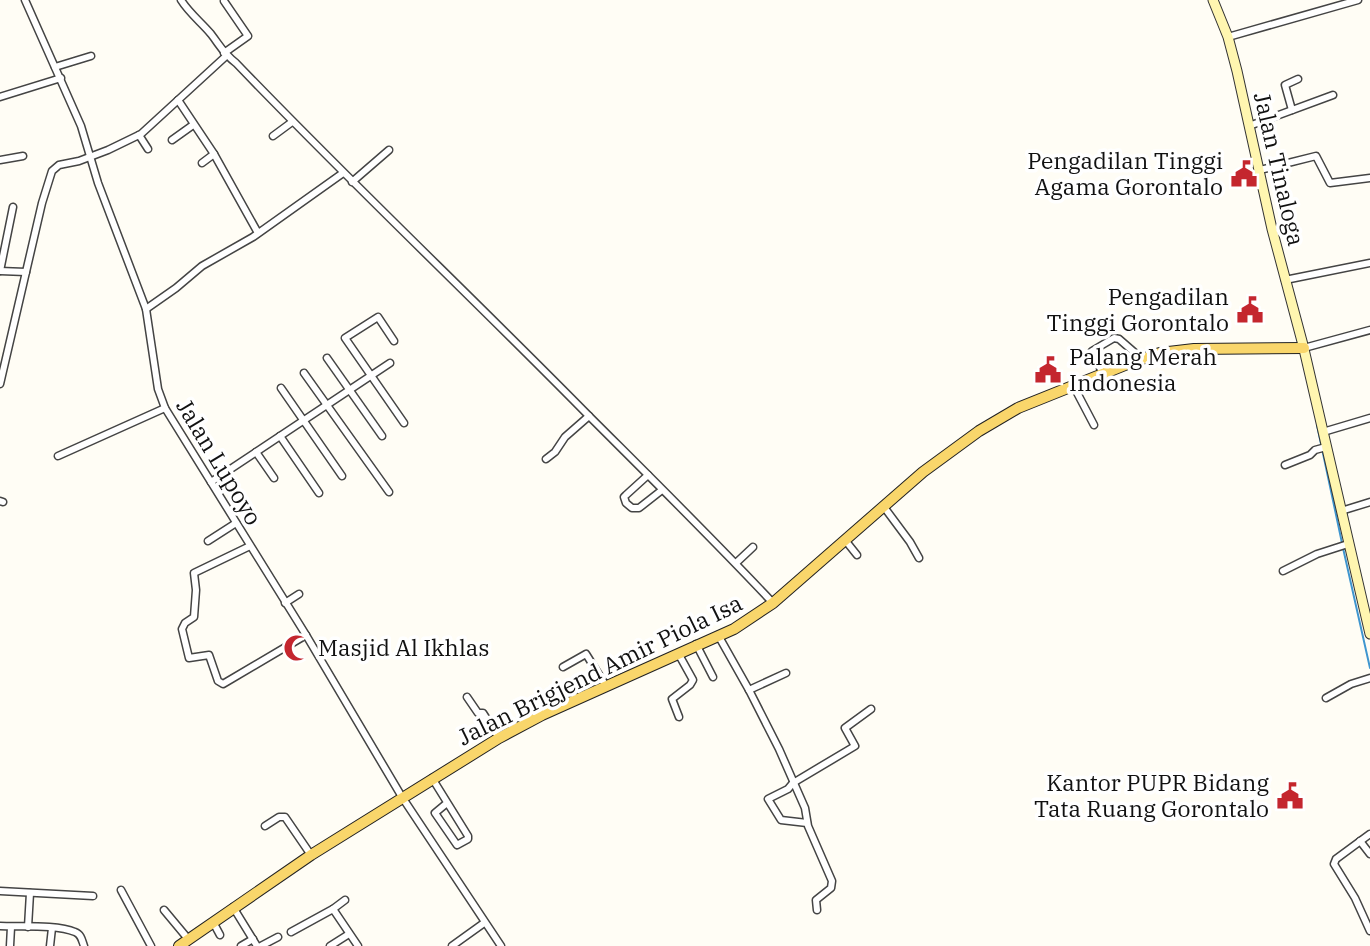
<svg xmlns="http://www.w3.org/2000/svg" width="1370" height="946" viewBox="0 0 1370 946" font-family="'IBM Plex Serif',serif">
<rect width="100%" height="100%" fill="#fffdf5"/>
<g fill="none" stroke-linecap="round" stroke-linejoin="round">
<g stroke="#3f96cf" stroke-width="2">
<path d="M1317 425 1342 543"/>
<path d="M1343 548 1370 668"/>
</g>
<g stroke="#444" stroke-width="9">
<g id="street">
<path d="M25 0 81 126 98 183 146 309 158 389 165 408 306 635 402 797 501 946"/>
<path d="M181 0C189 13 201 22 211 34 221 47 223 53 236 63 351 183 472 297 589 416"/>
<path d="M224 1 248 36 224 53"/>
<path d="M1228 37 1358 0"/>
<path d="M55 67 91 56"/>
<path d="M0 97 61 78"/>
<path d="M178 100 214 154 258 233"/>
<path d="M1292 110 1285 85 1298 79"/>
<path d="M1249 126 1333 95"/>
<path d="M139 135 148 149"/>
<path d="M273 136 292 122"/>
<path d="M172 140 193 125"/>
<path d="M0 160 23 156"/>
<path d="M202 163 214 154"/>
<path d="M1260 170 1316 156 1330 183 1370 178"/>
<path d="M352 182 389 150"/>
<path d="M0 271 13 207"/>
<path d="M0 271 26 272"/>
<path d="M1285 280 1370 263"/>
<path d="M146 309 176 288 202 266 253 237 343 173"/>
<path d="M394 341 378 317 345 338 404 423"/>
<path d="M1304 348 1370 330"/>
<path d="M327 358 382 436"/>
<path d="M304 373 389 492"/>
<path d="M1103 374 1092 351 1114 338 1119 339 1142 359"/>
<path d="M0 384 42 203 52 171 59 165 79 161 108 150 141 134 225 57"/>
<path d="M1073 385 1094 425"/>
<path d="M281 388 342 476"/>
<path d="M1323 432 1370 418"/>
<path d="M280 436 319 493"/>
<path d="M256 452 274 478"/>
<path d="M58 456 165 408"/>
<path d="M546 459 555 452 565 437 589 416C651 478 713 539 773 603"/>
<path d="M1285 465 1310 455 1315 450 1326 447"/>
<path d="M648 475 626 495 624 497 626 503 632 508H639L662 490"/>
<path d="M211 482 390 363"/>
<path d="M0 501 3 502"/>
<path d="M884 507 910 542 919 558"/>
<path d="M1341 511 1370 502"/>
<path d="M845 540 857 555"/>
<path d="M208 541 236 523"/>
<path d="M250 546 194 573 196 590 194 617 185 623 182 629 189 658 209 655 218 681 223 684 306 635"/>
<path d="M736 563 753 547"/>
<path d="M1283 571 1317 554 1348 544"/>
<path d="M285 603 299 594"/>
<path d="M718 635 749 690 779 749 805 808 808 826 832 881 831 888 816 900 817 910"/>
<path d="M696 644 713 677"/>
<path d="M678 653 693 680 690 685 672 699 679 717"/>
<path d="M563 667 586 654 606 686"/>
<path d="M749 690 786 673"/>
<path d="M467 697 478 713H483L499 738"/>
<path d="M1326 698 1351 684 1370 678"/>
<path d="M432 778 468 836V839L457 845 435 813 447 803"/>
<path d="M807 823 781 820 768 799 788 789 793 783 855 746 845 728 871 709"/>
<path d="M265 826 279 817H285L311 855"/>
<path d="M1370 834 1336 859 1334 864 1355 898 1370 931"/>
<path d="M1360 841 1370 854"/>
<path d="M121 890 151 946"/>
<path d="M0 891 93 896"/>
<path d="M233 907 257 946"/>
<path d="M333 909 345 900"/>
<path d="M164 910 189 940"/>
<path d="M213 922 220 935"/>
<path d="M0 926C20 927 57 924 75 932 81 934 82 940 84 946"/>
<path d="M28 927 30 893"/>
<path d="M291 932 333 909 358 946"/>
<path d="M10 946 11 927"/>
<path d="M50 946 52 928"/>
<path d="M241 946 253 939"/>
<path d="M261 946 278 937"/>
<path d="M330 946 349 934"/>
<path d="M452 946 484 923"/>
</g>
</g>
<g stroke="#333" stroke-width="11">
<path id="secondary" d="M1213 0 1228 37 1237 71 1272 229 1303 345 1370 634"/>
</g>
<g stroke="#222" stroke-width="12">
<path id="primary" d="M179 946 311 855 499 738 542 715 734 629 773 603 923 472 979 431 1018 408 1130 363 1160 353 1194 349 1304 348"/>
</g>
<use href="#street" stroke="#fff" stroke-width="6"/>
<use href="#secondary" stroke="#fff6b0" stroke-width="9"/>
<use href="#primary" stroke="#f9d66b" stroke-width="10"/>
</g>
<defs>
<g id="civic-bare" transform="scale(2.1)"><path d="M-.6-6.5H3V-4.5H.6V-3L4-1V1h2V6H-6V1h2V-1L-.6-3ZM-1.2 2.5V6h2.4V2.5Z" fill="#c4262e" stroke="#fff" stroke-width="2.5" paint-order="stroke"/></g>
<g id="mosque-bare" transform="scale(2.1)"><path d="M3.5-4.9A6 6 0 1 0 3.5 4.9A5 5 0 1 1 3.5-4.9Z" fill="#c4262e" stroke="#fff" stroke-width="2.5" paint-order="stroke"/></g>
</defs>
<g fill-rule="evenodd">
<use href="#civic-bare" x="1244" y="174"/>
<use href="#civic-bare" x="1250" y="310"/>
<use href="#civic-bare" x="1048" y="370"/>
<use href="#mosque-bare" x="297" y="648"/>
<use href="#civic-bare" x="1290" y="796"/>
</g>
<g text-anchor="middle" stroke-width="7" stroke-linejoin="round" paint-order="stroke">
<g font-size="23" fill="#111" stroke="#fff" text-anchor="end">
<text x="1223" y="169">Pengadilan Tinggi<tspan x="1223" dy="26">Agama Gorontalo</tspan></text>
<text x="1229" y="305">Pengadilan<tspan x="1229" dy="26">Tinggi Gorontalo</tspan></text>
<text x="1069" y="365" text-anchor="start">Palang Merah<tspan x="1069" dy="26">Indonesia</tspan></text>
<text x="318" y="656" text-anchor="start">Masjid Al Ikhlas</text>
<text x="1269" y="791">Kantor PUPR Bidang<tspan x="1269" dy="26">Tata Ruang Gorontalo</tspan></text>
</g>
<g font-size="23" fill="#111" stroke="#fff">
<text transform="translate(1279 169) rotate(77)" y="8">Jalan Tinaloga</text>
<text transform="translate(219 462) rotate(59)" y="8">Jalan Lupoyo</text>
<text transform="translate(600 670) rotate(-26)" y="8">Jalan Brigjend Amir Piola Isa</text>
</g>
</g>
</svg>
